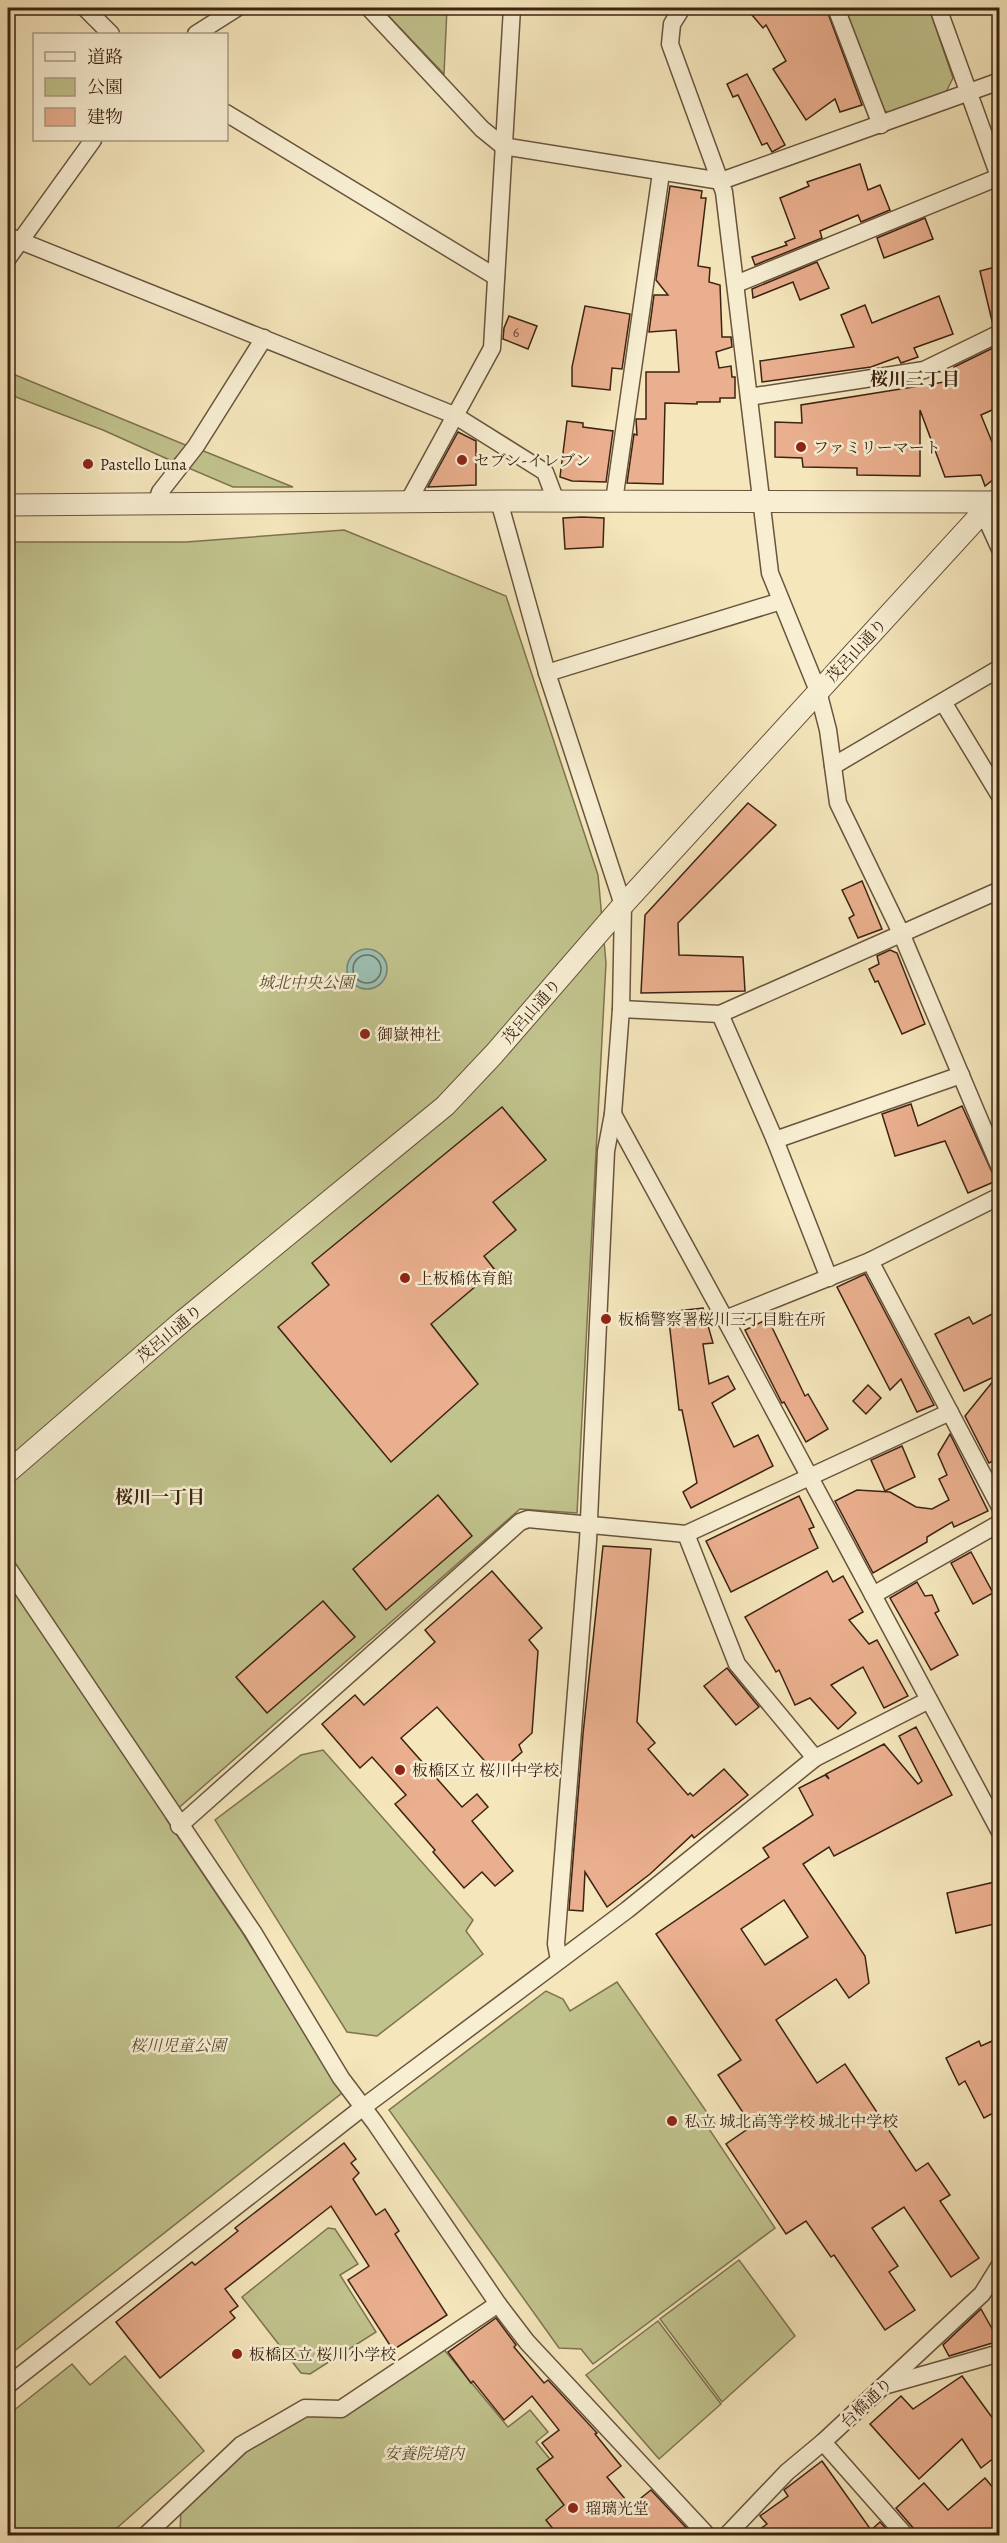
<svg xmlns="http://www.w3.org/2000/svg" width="1007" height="2543" viewBox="0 0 1007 2543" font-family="Alegreya,'Noto Serif JP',serif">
<rect width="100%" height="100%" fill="#f5e6bc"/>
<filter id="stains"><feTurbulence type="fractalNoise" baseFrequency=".00333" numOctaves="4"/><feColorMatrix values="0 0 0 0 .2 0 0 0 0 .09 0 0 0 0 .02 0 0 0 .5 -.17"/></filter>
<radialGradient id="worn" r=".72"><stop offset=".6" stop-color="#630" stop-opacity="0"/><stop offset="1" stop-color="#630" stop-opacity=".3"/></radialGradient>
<g fill="#c1c38d" stroke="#7e7350" stroke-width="1.5">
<path d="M381 8H447L444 74Z"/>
<path d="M844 8H929L953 78 945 94 890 114 879 107Z"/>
<path d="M8 372 188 446 172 461 103 430 8 394Z"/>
<path d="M201 450 293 487H233L186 467Z"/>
<path d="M344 530 506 596 598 875 606 963 577 1513 520 1509 166 1819 242 1932 342 2093 8 2356V542H186Z"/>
<path d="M323 1750 473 1920 466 1931 483 1954 377 2036 347 2032 215 1820 301 1755Z"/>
<path d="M617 1982 715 2124 709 2129 775 2228 593 2364 581 2349 559 2348 389 2110 546 1991 563 1999 570 2011Z"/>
<path d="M328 2228 335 2229 358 2264 340 2275 376 2332 310 2374 301 2373 242 2297Z"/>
<path d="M739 2260 795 2336 722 2402 660 2319Z"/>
<path d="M658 2321 721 2404 659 2459 586 2375Z"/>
<path d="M441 2346 508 2427 530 2410 548 2432 536 2442 612 2535 180 2536 181 2506 244 2448 303 2413 340 2412Z"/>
<path d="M125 2356 204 2451 109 2535H8V2415L72 2364 90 2385Z"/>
</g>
<circle fill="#9cbfb2" stroke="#768172" stroke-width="1.5" cx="367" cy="969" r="20"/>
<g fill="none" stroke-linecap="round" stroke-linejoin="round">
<circle stroke="#6c7162" stroke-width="1.5" cx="367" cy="969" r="14"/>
</g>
<g fill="#eaaf8e" stroke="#3c2313" stroke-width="1.5" fill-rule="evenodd">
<path d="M746 8H826L862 105 840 112 835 99 806 120 773 69 786 61 766 25 763 28Z"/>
<path d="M747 74 785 145 772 152 767 143 762 145 738 95 733 97 727 84Z"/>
<path d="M860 164 868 190 880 185 890 210 861 222 858 215 820 231 822 238 755 265 752 257 787 245 785 242 795 238 780 198 809 186 807 182Z"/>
<path d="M670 186 702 191 701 198H706L698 266 710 268 709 282 720 285 722 337H731L732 347 716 352 719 368 731 366 732 377H735V398H720V402H697V404L665 403 663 484 627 483 634 434 637 435 636 419H646V372H679L676 330 649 332 654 295H668L656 280Z"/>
<path d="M925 218 933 239 884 258 877 238Z"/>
<path d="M817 262 829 288 800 300 793 282 753 298 752 289Z"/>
<path d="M999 266V323L993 325 980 271Z"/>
<path d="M939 296 953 334 914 348 918 357 901 363 898 357 871 367 762 382 760 361 854 347 841 315 865 305 872 323Z"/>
<path d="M585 306 630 314 622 369 612 368 610 390 572 386V367Z"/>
<path d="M509 316 537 326 528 349 503 339 504 328Z"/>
<path d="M999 345V407L981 415 999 459V475L985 486 981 475 945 477 920 410V476L857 475V468L803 467 802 458 775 457V422L802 423 801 405 951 381 948 373 955 370 954 367Z"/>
<path d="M567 421 583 423V427L613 431 606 482 572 481 560 477Z"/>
<path d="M458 432 476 441V485L428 487Z"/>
<path d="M582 517 604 518 603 547 565 549 563 518Z"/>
<path d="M748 803 776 825 678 923 679 955 743 957 745 991 641 993 645 915Z"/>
<path d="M862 881 882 929 858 938 849 918 854 915 842 890Z"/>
<path d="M890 950 897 953 925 1024 902 1034 878 981 875 982 869 969 879 964 877 956Z"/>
<path d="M911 1104 918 1126 962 1106 996 1181 968 1193 945 1141 895 1156 882 1114Z"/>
<path d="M502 1107 546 1160 493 1202 516 1230 484 1256 495 1270 431 1324 478 1384 391 1462 278 1327 329 1285 312 1263Z"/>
<path d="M865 1274 934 1405 917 1412 901 1379 890 1390 837 1287Z"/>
<path d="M703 1308 713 1343 703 1344 709 1384 728 1376 735 1389 712 1403 734 1447 758 1435 773 1466 691 1508 683 1492 697 1483 682 1410H679L668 1312Z"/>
<path d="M994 1313 999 1323V1458L989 1463 965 1416 998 1375 964 1391 935 1334 969 1317 973 1324Z"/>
<path d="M768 1319 805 1396 808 1394 828 1429 806 1442 784 1402 782 1403 745 1330Z"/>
<path d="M868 1385 881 1398 866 1414 853 1401Z"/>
<path d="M950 1434 988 1511 954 1527 952 1522 927 1537V1542L873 1573 835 1501 857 1490 890 1492 916 1507 932 1509 949 1500 939 1479 947 1475 938 1454Z"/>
<path d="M902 1446 915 1477 885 1491 871 1460Z"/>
<path d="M438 1495 472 1536 386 1610 353 1569Z"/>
<path d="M799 1496 814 1527 809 1529 818 1548 731 1592 706 1541Z"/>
<path d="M603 1546 651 1549 637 1722 655 1743 648 1749 688 1795 690 1793 693 1796 724 1769 748 1795 694 1838 692 1835 650 1874 607 1907 585 1872 583 1911 569 1910 583 1734Z"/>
<path d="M971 1552 993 1593 973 1604 951 1563Z"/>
<path d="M492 1571 542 1628 529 1640 538 1651 532 1733 519 1745 522 1752 499 1772 492 1765 490 1767 437 1707 401 1738 462 1807 477 1794 488 1807 472 1821 513 1871 495 1886 482 1872 464 1888 433 1852 435 1850 395 1804 406 1795 372 1757 360 1768 322 1724 355 1695 364 1705 435 1642 425 1630Z"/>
<path d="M827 1571 833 1582 843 1576 863 1612 849 1620 869 1644 877 1640 908 1696 884 1708 863 1667 831 1685 856 1713 838 1729 810 1698 795 1705 779 1670 776 1672 745 1617Z"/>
<path d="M917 1582 925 1596 932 1595 939 1611 935 1613 958 1655 931 1670 890 1598Z"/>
<path d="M323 1601 355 1637 267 1713 236 1677Z"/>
<path d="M727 1668 759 1707 736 1725 704 1686Z"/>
<path d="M916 1727 952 1795 834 1856 829 1847 803 1864 865 1956 869 1983 849 1998 836 1979 776 2020 817 2083 845 2064 916 2171 928 2163 950 2195 940 2201 979 2258 951 2277 904 2207 872 2228 898 2266 889 2272 915 2310 885 2330 834 2255 831 2257 806 2221 786 2234 726 2144 752 2126 718 2075 741 2060 656 1934 769 1857 763 1848 813 1815 799 1788 825 1775 829 1779 826 1774 884 1744 918 1784 922 1781 899 1736ZM784 1900 808 1937 765 1965 741 1929Z"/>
<path d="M999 1881V1923L956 1933 947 1893Z"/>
<path d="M999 2038V2110L984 2118 965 2081 959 2085 946 2058 979 2041 981 2046Z"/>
<path d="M344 2143 356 2159 351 2163 359 2173 353 2179 376 2215 385 2209 399 2231 395 2234 447 2315 393 2350 348 2280 369 2266 331 2206 225 2289 238 2306 230 2312 235 2318 160 2378 116 2322 192 2262 195 2265 238 2231 235 2228Z"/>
<path d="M981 2309 999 2341 949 2356 943 2345Z"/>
<path d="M496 2318 516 2345 514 2347 544 2383 548 2380 597 2433 595 2434 621 2466 607 2477 631 2506 651 2490 693 2535H558L546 2520 564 2505 537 2469 553 2457 542 2443 559 2430 532 2396 504 2420 473 2381 471 2383 448 2352Z"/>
<path d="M962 2376 999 2427V2454L981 2468 962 2439 919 2479 870 2424 901 2396 913 2409Z"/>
<path d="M822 2461 871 2530 880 2522 892 2535H752L767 2524 760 2516 788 2496 784 2490Z"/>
<path d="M985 2478 999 2495V2535H916L914 2529 896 2508 924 2483 948 2510Z"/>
</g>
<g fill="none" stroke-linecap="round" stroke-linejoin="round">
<g stroke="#6a543d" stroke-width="19">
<g id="minor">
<path d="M85 8 111 34"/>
<path d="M369 8 482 129 503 146 721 181 1000 81"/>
<path d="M682 8 672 24 670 44 724 192 770 573 818 691 828 730 838 803 901 933 1000 1168"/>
<path d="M836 8 881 125"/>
<path d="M938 8 1000 179"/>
<path d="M196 34 237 8"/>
<path d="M226 113 496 277"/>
<path d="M8 236 454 415 545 472 556 501"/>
<path d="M8 258 93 140"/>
<path d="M736 284 999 177"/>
<path d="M749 397 924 370 1000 333"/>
<path d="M499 501 547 673 623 905 621 1009 613 1114 606 1151 588 1541 556 1944 559 1960"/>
<path d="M614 501 661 173"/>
<path d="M408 502 492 348 512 8"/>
<path d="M156 504 160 492 196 446 264 338"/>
<path d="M984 514 1000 549"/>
<path d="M547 673 781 601"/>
<path d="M943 702 1000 796"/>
<path d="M833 766 1000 668"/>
<path d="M621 1009 720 1014 1000 890"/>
<path d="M720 1014 775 1140 961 1075"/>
<path d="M613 1114 725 1319 870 1261 1000 1196"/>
<path d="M775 1140 829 1278"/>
<path d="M870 1261 1000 1507"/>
<path d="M725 1319 1000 1832"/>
<path d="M686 1534 737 1664 815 1758"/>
<path d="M8 1568 253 1932 341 2078 375 2123 498 2304 527 2342 708 2536"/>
<path d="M873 1595 1000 1523"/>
<path d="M179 1826 520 1522 528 1519 686 1534 950 1412"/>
<path d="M8 2385 362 2108 627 1910 815 1758 929 1700"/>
<path d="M887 2385 1000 2353"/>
<path d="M823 2442 906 2536"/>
<path d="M145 2536 241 2445 305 2408 341 2409 498 2304"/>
<path d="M726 2536 787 2472 823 2442 982 2294 1000 2265"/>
</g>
</g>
<g stroke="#6a543d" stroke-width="23">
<g id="tertiary">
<path d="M8 505 499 501 1000 502"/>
<path d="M8 1472 184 1320 445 1106 494 1054 623 905 992 502"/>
</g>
</g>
<use href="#minor" stroke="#f8efd3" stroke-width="16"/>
<use href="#tertiary" stroke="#f8efd3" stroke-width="21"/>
</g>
<g fill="#8f2418" stroke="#f8efd3" stroke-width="2">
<circle cx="801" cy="447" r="6"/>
<circle cx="462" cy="460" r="6"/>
<circle cx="88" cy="464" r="6"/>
<circle cx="365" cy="1034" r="6"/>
<circle cx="405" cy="1278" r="6"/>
<circle cx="606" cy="1319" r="6"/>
<circle cx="400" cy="1770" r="6"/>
<circle cx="672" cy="2121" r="6"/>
<circle cx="237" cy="2354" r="6"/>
<circle cx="573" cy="2508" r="6"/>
</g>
<g text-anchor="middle" stroke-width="5" stroke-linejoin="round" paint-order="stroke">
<g font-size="14" fill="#684632">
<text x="516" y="337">6</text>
</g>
<g font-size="16" fill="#3c2313" stroke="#f8efd3" text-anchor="start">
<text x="813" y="453">ファミリーマート</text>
<text x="474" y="466">セブン-イレブン</text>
<text x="100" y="470">Pastello Luna</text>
<text x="377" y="1040">御嶽神社</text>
<text x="417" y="1284">上板橋体育館</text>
<text x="618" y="1325">板橋警察署桜川三丁目駐在所</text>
<text x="412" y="1776">板橋区立 桜川中学校</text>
<text x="684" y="2127">私立 城北高等学校 城北中学校</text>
<text x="249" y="2360">板橋区立 桜川小学校</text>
<text x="585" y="2514">瑠璃光堂</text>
</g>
<g font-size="16" fill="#3c2313" stroke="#f8efd3">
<text transform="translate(856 650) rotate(-47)" y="6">茂呂山通り</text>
<text transform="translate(531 1011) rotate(-49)" y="6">茂呂山通り</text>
<text transform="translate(169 1333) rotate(-40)" y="6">茂呂山通り</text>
<text transform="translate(866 2402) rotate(-43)" y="6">台橋通り</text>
</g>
<g font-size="16" font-style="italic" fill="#5d4b32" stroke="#f8efd3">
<text x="306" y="988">城北中央公園</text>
<text x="178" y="2051">桜川児童公園</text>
<text x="424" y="2459">安養院境内</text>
</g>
<g font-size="18" font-weight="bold" fill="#3c2313" stroke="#f8efd3">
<text x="915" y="385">桜川三丁目</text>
<text x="160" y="1503">桜川一丁目</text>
</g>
</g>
<rect width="1007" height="2543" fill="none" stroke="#f5e6bc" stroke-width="30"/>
<rect x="9" y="9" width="989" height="2525" fill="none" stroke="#3c2313" stroke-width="3"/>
<rect x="15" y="15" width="977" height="2513" fill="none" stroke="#3c2313" stroke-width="1.5"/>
<rect x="33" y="33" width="195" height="108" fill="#f8efd3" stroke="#ad9d86" stroke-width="1.5"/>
<rect x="45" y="52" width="30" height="9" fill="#f8efd3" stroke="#ad9d86" stroke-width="1.5"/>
<text x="87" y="63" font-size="18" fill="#3c2313">道路</text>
<rect x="45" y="78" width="30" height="18" fill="#c1c38d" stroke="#ad9d86" stroke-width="1.5"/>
<text x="87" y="93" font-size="18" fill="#3c2313">公園</text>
<rect x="45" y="108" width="30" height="18" fill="#eaaf8e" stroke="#ad9d86" stroke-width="1.5"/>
<text x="87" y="123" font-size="18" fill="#3c2313">建物</text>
<rect width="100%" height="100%" filter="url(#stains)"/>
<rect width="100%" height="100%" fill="url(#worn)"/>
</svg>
